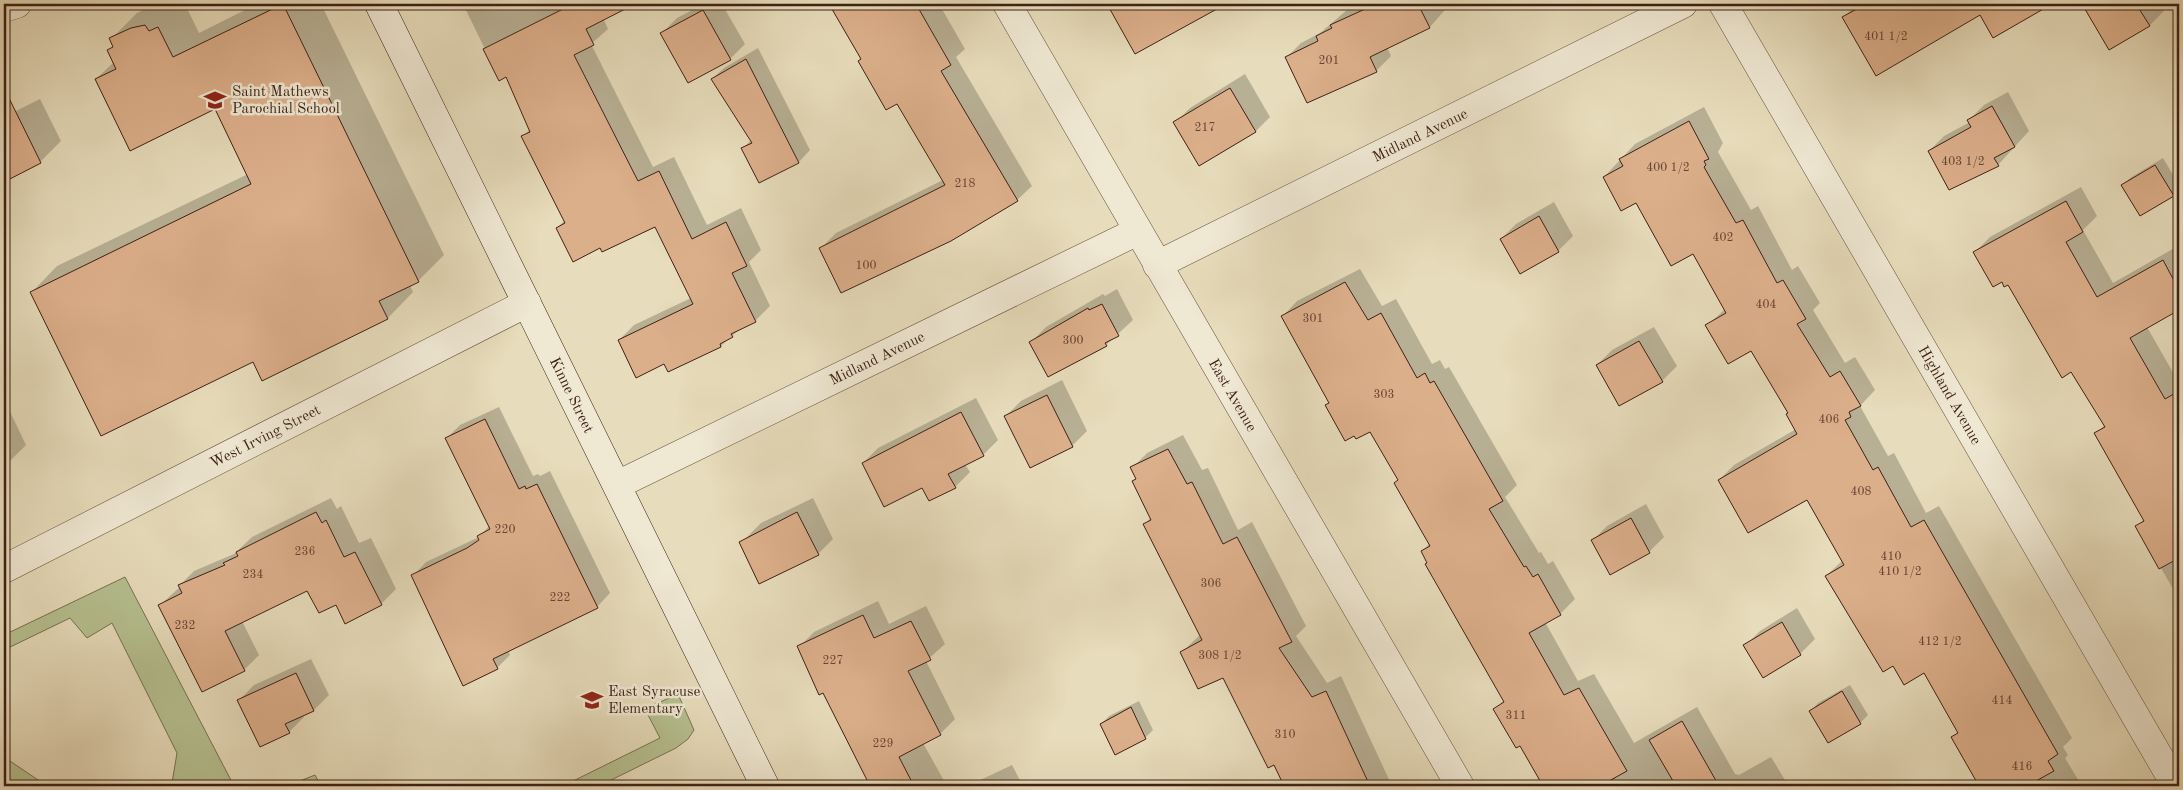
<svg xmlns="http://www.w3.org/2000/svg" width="2183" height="790" viewBox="0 0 2183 790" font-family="'Old Standard TT',serif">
<rect width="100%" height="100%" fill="#e7dcbb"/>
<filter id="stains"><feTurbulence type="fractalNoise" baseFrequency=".004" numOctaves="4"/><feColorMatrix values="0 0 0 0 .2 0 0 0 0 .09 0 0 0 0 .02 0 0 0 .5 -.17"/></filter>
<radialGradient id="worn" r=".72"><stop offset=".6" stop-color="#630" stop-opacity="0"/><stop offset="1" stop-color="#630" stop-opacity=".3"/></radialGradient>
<g fill="#b6c090" stroke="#7a7052">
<path d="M125 577 234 786H177L172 783 177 753 112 623 87 638 70 618 4 650V635Z"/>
<path d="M678 694 694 730 688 739 676 748 599 786H563L660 738 648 715 649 707Z"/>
<path d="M4 757 47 786H17L4 777Z"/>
<path d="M315 775 321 786H287Z"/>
</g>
<g fill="#0003">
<path d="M155 4H173L175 6 185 4 199 33 257 4H321L444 255 418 281 410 285 413 292 388 318 253 361 32 292 57 266 248 174 215 108 96 79 114 62 108 51 114 45 111 39 137 13Z"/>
<path d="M463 4H614L615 6 603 18 608 29 591 44 653 167 674 157 707 225 741 208 761 250 749 262 770 306 755 321 741 328 721 346 669 370 665 363 619 340 634 325 691 298 655 225 601 246 557 228 565 220 523 136 530 129 507 76 500 80Z"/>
<path d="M704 4H722L745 44 730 59 662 33 677 18Z"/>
<path d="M833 4H939L965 49 956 57 1032 186 1017 200 821 248 836 233 943 180 898 102 862 58Z"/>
<path d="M1112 4H1193L1196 10H1116Z"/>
<path d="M1361 4H1450L1430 27 1387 47 1391 56 1376 71 1286 58 1301 43 1320 33 1347 10Z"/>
<path d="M1857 4H2050L1993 36 1979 11 1844 17Z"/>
<path d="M2083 4H2160L2164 11 2149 26 2110 49Z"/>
<path d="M758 48 810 150 799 162 760 181 743 148 751 140 712 79 724 68Z"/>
<path d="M1245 74 1270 117 1255 132 1175 123 1190 108Z"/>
<path d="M2008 92 2029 131 1998 165 1929 151 1944 136 1970 122 1969 120 1984 105Z"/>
<path d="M40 99 61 141 40 162 4 180V117Z"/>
<path d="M1704 107 1723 143 1718 152 1751 210 1758 206 1792 270 1798 266 1820 303 1813 310 1845 363 1855 357 1875 390 1860 406 1888 456 1894 453 1926 513 1939 506 2072 738 2063 747 2068 755 2065 758 2082 786H1981L1953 737 1959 731 1925 672 1894 664 1826 576 1843 560 1807 498 1719 480 1734 465 1796 429 1789 413 1751 349 1707 326 1725 309 1694 252 1636 202 1604 177 1635 144Z"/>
<path d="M2163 158 2179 185 2173 195 2122 186 2130 178Z"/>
<path d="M2081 187 2097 216 2083 230 2113 283 2178 246 2179 248V309L2147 327 2179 383V599L2137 527 2144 519 2096 433 2105 425 2072 370 2009 283 2002 281 1975 252 1990 237Z"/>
<path d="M1554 202 1573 236 1558 251 1501 239 1516 224Z"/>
<path d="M1360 269 1382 306 1396 299 1432 364 1440 360 1445 369 1449 367 1517 485 1505 497 1539 553 1541 552 1548 564 1553 561 1575 599 1560 614 1545 622 1578 681 1594 674 1634 743 1697 707 1735 774 1739 775 1771 757 1785 780 1778 786H1544L1520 744 1495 709 1504 700 1422 551 1430 543 1399 480 1370 430 1330 402 1283 316 1297 301Z"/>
<path d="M1117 289 1133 320 1106 345 1031 342 1046 327 1103 294 1105 296Z"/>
<path d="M1654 327 1677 366 1662 381 1597 365 1612 350Z"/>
<path d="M1062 380 1087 431 1072 446 1006 416 1021 401Z"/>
<path d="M976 398 998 440 983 455 965 464 970 472 955 487 923 486 863 463 878 448Z"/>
<path d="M4 399 26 445 11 460 4 463Z"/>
<path d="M499 407 533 476 538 474 540 476 550 471 610 593 597 607 508 650 510 655 497 668 413 576 426 562 479 537 490 525 447 438 460 425Z"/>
<path d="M1183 435 1202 470 1208 468 1238 530 1252 522 1306 626 1296 636 1327 683 1341 676 1392 786H1285L1224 676 1181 653 1200 635 1145 524 1151 517 1133 481 1137 478 1132 468 1147 453Z"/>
<path d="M331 498 337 509 341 506 359 543 371 538 396 589 381 604 336 603 308 589 242 621 259 655 244 670 160 605 180 587 179 586 194 571 234 554 252 537Z"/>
<path d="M813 498 833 539 818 554 741 543 761 523Z"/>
<path d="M1646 504 1664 537 1649 552 1592 541 1607 526Z"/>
<path d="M878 601 889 624 926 606 945 644 926 661 955 719 940 734 923 743 947 786H872L799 647 814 632Z"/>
<path d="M1797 608 1815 639 1800 654 1745 646 1760 631Z"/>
<path d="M311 659 329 695 314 710 303 715 304 717 289 732 239 700 254 685Z"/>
<path d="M1850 685 1868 715 1860 723 1811 711 1818 703Z"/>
<path d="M1139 701 1153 730 1145 738 1116 753 1101 724 1109 716Z"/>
<path d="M1012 765 1023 786H961L973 780 974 783Z"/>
</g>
<g fill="#dcaf8b" stroke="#3e2015">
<path d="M283 4 419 282 379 301 388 319 262 381 253 362 101 436 30 292 251 184 215 109 130 151 95 79 116 69 107 50 113 47 109 38 131 28 145 25 149 31 158 27 173 57Z"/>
<path d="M573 4H635L586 29 594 45 574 55 638 181 659 171 692 239 726 222 747 266 732 273 756 322 731 334 733 337 720 344 721 347 668 372 664 364 636 378 618 340 693 304 655 227 602 252 600 248 573 262 556 228 565 223 521 136 530 132 506 77 499 81 483 49Z"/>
<path d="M829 4H916L951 65 941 71 1018 201 951 241 841 293 819 248 945 185 897 104 886 110 858 61 861 59Z"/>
<path d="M1107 4H1226L1135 54Z"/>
<path d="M1376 4H1418L1430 28 1370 57 1377 72 1307 103 1285 57 1318 41 1316 36 1332 28 1330 25Z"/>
<path d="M1866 4H2052L1993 38 1980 15 1876 76 1842 17Z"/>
<path d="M2082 4H2136L2150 26 2109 50Z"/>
<path d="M703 10 731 60 688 83 660 33Z"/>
<path d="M746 59 799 163 759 183 741 148 752 143 711 79Z"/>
<path d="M4 88 41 163 4 182Z"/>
<path d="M1230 88 1256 132 1199 166 1173 122Z"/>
<path d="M1992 106 2015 147 1994 158 1999 166 1949 190 1928 151 1971 127 1967 120Z"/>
<path d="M1689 121 1709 159 1704 161 1706 165 1704 167 1736 223 1743 220 1777 283 1783 280 1806 319 1797 324 1830 377 1840 371 1861 406 1849 412 1851 417 1845 420 1873 470 1878 467 1911 527 1924 520 2058 754 2048 761 2054 771 2027 786H1979L1951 737 1958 733 1924 673 1904 685 1893 666 1883 672 1825 576 1844 565 1807 500 1748 533 1718 480 1797 434 1786 414 1788 413 1751 351 1728 364 1705 325 1726 313 1693 254 1671 266 1636 203 1621 211 1603 177 1623 166 1619 159Z"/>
<path d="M2155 165 2174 196 2140 216 2121 185Z"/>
<path d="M2066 201 2083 232 2066 242 2097 297 2163 260 2179 290V310L2130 338 2165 399 2179 391V558L2159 569 2135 526 2144 521 2094 433 2105 427 2071 372 2062 378 2008 285 2004 287 2002 282 1993 287 1973 252Z"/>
<path d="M1539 216 1559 252 1520 274 1500 239Z"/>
<path d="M1345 282 1368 320 1381 313 1417 378 1425 373 1430 383 1434 381 1503 501 1489 509 1524 567 1526 566 1533 577 1538 574 1561 615 1529 633 1564 695 1579 688 1627 771 1600 786H1543L1520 746 1516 748 1493 709 1504 702 1425 564 1427 563 1421 551 1430 546 1394 483 1398 480 1370 432 1356 439 1354 436 1345 441 1325 405 1329 403 1281 316Z"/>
<path d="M1102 304 1119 336 1105 343 1107 346 1048 377 1029 342 1088 308 1089 310Z"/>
<path d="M1639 341 1663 382 1619 406 1596 365Z"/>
<path d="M1047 395 1073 447 1030 468 1004 416Z"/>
<path d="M961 412 984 456 948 474 956 488 929 501 922 488 884 507 862 463Z"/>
<path d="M485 419 519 489 525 486 526 489 537 484 598 608 493 659 498 669 463 686 411 575 467 548 479 540 477 536 490 529 445 438Z"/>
<path d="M1168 449 1187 484 1192 482 1223 544 1237 537 1292 642 1279 648 1312 697 1326 691 1370 786H1284L1274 765 1268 768 1223 678 1198 689 1180 652 1202 640 1143 524 1151 520 1132 481 1136 479 1130 467Z"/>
<path d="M316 512 322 523 326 520 344 557 355 552 382 605 345 624 336 605 319 613 307 591 225 631 245 671 202 692 158 605 182 593 178 585 225 565 223 563 238 556 236 552Z"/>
<path d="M797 512 819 555 759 584 739 542Z"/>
<path d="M1631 518 1650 553 1610 575 1591 540Z"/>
<path d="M863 615 874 638 911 621 931 660 908 671 941 735 899 757 914 786H870L823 693 819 695 797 646Z"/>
<path d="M1782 622 1801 655 1763 678 1743 645Z"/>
<path d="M296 673 314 711 285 724 290 733 260 747 237 700Z"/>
<path d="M1842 691 1861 724 1828 743 1809 711Z"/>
<path d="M1131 707 1146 739 1115 755 1100 724Z"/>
<path d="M1682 721 1719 786H1676L1649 740Z"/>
</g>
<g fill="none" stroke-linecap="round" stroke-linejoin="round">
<g stroke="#684f3e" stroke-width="29">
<g id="street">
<path d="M1007 4 1460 786"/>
<path d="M1723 4 2176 786"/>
<path d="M4 8 17 4"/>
<path d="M1157 265 1683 4"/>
<path d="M617 485 1138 231"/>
<path d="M4 569 527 303"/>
</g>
</g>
<g stroke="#3e2015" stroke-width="29">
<path id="secondary" d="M379 4 765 786"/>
</g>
<use href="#street" stroke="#efe8d3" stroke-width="28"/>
<use href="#secondary" stroke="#efe8d3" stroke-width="28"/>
</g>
<defs>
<g id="school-bare" transform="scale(1.725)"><path d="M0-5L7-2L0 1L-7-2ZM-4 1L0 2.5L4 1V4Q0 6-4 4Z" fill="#8f2418" stroke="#efe8d3" stroke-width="2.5" paint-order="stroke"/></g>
</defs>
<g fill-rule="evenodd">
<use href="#school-bare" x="215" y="100"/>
<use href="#school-bare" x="592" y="700"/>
</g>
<g text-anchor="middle" stroke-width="5" stroke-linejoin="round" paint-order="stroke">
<g font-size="12" fill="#664432">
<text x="1886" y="40">401 1/2</text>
<text x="1329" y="64">201</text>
<text x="1205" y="131">217</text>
<text x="1963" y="165">403 1/2</text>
<text x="1668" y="171">400 1/2</text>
<text x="965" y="187">218</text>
<text x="1723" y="241">402</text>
<text x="866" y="269">100</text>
<text x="1766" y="308">404</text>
<text x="1313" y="322">301</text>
<text x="1073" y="344">300</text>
<text x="1384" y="398">303</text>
<text x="1829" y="423">406</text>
<text x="1861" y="495">408</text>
<text x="505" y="533">220</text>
<text x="305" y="555">236</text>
<text x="1891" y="560">410</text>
<text x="1900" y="575">410 1/2</text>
<text x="253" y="578">234</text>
<text x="1211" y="587">306</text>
<text x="560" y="601">222</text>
<text x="185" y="629">232</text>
<text x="1940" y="645">412 1/2</text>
<text x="1220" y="659">308 1/2</text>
<text x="833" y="664">227</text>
<text x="2002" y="704">414</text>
<text x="1516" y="719">311</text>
<text x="1285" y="738">310</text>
<text x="883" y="747">229</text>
<text x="2022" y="770">416</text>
</g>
<g font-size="15" fill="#3e2015" stroke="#efe8d3" text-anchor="start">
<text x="232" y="96">Saint Mathews<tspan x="232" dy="17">Parochial School</tspan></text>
<text x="608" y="696">East Syracuse<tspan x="608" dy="17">Elementary</tspan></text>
</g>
<g font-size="15" fill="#3e2015" stroke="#efe8d3">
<text transform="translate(1420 135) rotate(-26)" y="5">Midland Avenue</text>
<text transform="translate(877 358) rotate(-26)" y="5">Midland Avenue</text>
<text transform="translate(572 395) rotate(64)" y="5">Kinne Street</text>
<text transform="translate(1233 395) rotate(60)" y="5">East Avenue</text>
<text transform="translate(1950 395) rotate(60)" y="5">Highland Avenue</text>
<text transform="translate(265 436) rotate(-27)" y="5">West Irving Street</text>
</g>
</g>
<rect width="2183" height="790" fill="none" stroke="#e7dcbb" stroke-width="20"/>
<rect x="5" y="5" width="2173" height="780" fill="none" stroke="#3e2015" stroke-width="2.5"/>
<rect x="10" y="10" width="2163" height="770" fill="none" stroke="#3e2015"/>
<rect width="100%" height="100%" filter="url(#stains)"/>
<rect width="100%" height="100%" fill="url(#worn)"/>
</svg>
